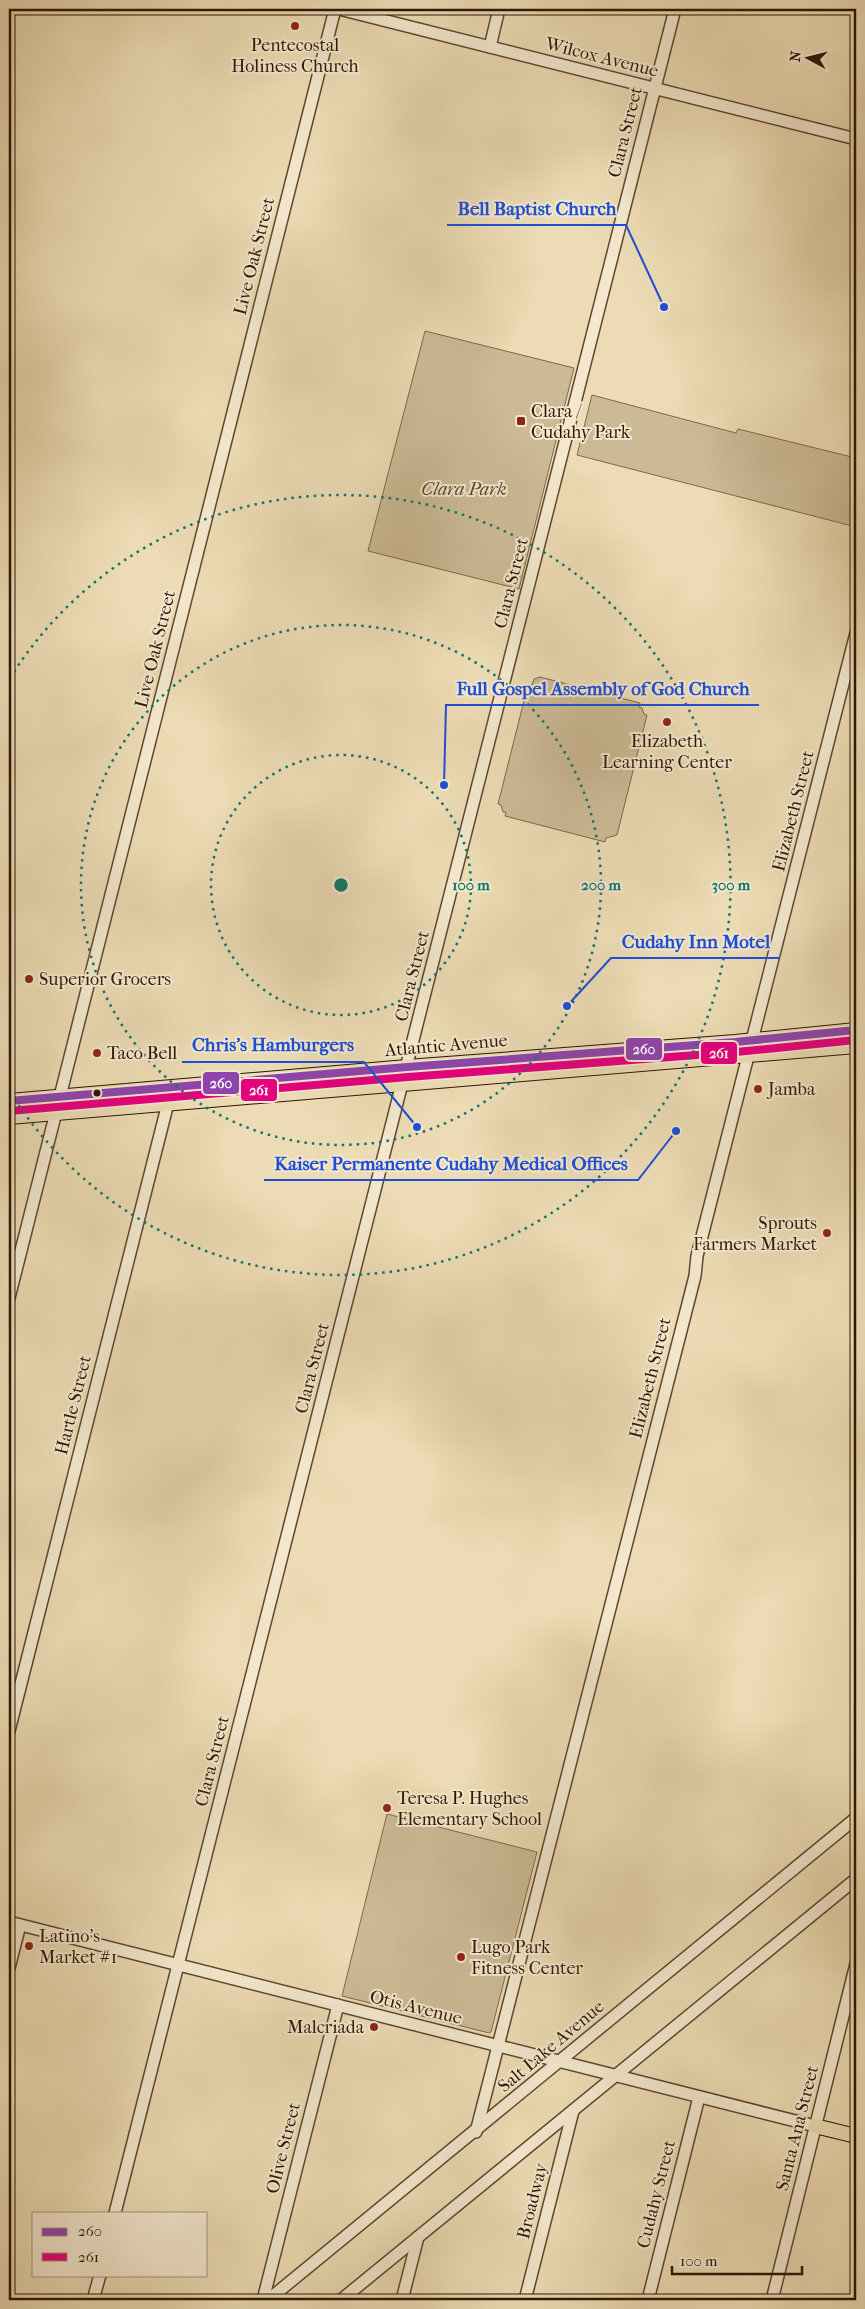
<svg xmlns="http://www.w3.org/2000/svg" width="865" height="2309" viewBox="0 0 865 2309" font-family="'IM FELL French Canon',serif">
<rect width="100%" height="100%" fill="#ecdbb4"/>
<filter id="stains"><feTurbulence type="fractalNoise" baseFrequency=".004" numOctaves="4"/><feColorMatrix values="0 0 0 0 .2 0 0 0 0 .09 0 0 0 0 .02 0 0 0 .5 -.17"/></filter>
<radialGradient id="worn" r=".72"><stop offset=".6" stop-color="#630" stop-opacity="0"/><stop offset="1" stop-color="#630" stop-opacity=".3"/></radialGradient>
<g fill="#ccba96" stroke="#7c684c">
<path d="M425 331 574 368 519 589 368 551Z"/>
<path d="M592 395 736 433 738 429 856 458V527L577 455Z"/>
<path d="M540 677 640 703 639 707 642 708 644 714 647 715 617 835 606 838 605 842 505 816 506 812H503L501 805 498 804 528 685H532L534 679Z"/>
<path d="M387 1814 537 1852 491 2032 489 2033 342 1996Z"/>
</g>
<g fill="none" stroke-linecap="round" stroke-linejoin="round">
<g stroke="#5d472e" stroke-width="14">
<g id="minor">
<path d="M339 9 856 139"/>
<path d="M490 47 499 9"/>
<path d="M9 1298 335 9"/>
<path d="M9 1731 168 1103 167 1088"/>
<path d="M9 1922 815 2126"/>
<path d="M9 1968 20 1925"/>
<path d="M476 2132 695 1276 697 1256 856 633"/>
<path d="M115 2213 675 9"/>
<path d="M93 2300 100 2275"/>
<path d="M263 2300 338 2005"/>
<path d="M268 2300 856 1818"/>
<path d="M341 2300 856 1879"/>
<path d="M402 2300 418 2237"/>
<path d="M525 2300 573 2111"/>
<path d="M648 2300 699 2097"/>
<path d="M772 2300 856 1964"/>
</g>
</g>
<g stroke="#2d1602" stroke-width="16">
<g id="major">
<path d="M9 1101 407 1067 735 1042 856 1030"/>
<path d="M9 1117 856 1046"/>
<path d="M815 2126 856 2136"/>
</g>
</g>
<use href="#minor" stroke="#f3e8ce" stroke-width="11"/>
<use href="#major" stroke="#ecdbb4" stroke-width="14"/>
<g stroke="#f3e8ce" stroke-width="11">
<path id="bus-1" d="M9 1101 407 1067 735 1042 856 1030"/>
</g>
<g stroke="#f3e8ce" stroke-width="11">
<path id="bus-2" d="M10 1111 408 1077 736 1052 856 1040"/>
</g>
<use href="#bus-1" stroke="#8e44ad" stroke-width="8"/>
<use href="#bus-2" stroke="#e5007d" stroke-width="8"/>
</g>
<g fill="none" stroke="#0f766e" stroke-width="2.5" stroke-dasharray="2.5 5">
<circle cx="341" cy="885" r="130"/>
<circle cx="341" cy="885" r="260"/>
<path d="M10 678A390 390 0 1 1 10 1092"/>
</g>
<g fill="#8f2418" stroke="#f3e8ce" stroke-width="2">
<circle cx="295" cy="26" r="5"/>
<rect x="516" y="416" width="10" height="10" rx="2.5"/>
<circle cx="667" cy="722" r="5"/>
<circle cx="29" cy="979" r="5"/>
<circle cx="97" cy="1053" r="5"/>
<circle cx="758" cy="1089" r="5"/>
<circle cx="827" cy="1233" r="5"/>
<circle cx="387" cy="1808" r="5"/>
<circle cx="29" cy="1946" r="5"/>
<circle cx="461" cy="1957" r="5"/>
<circle cx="374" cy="2027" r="5"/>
</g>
<circle fill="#2d1602" stroke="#f3e8ce" stroke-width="2" cx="97" cy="1093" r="4.5"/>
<g text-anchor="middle" stroke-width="4" stroke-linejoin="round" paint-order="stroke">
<g font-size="18" fill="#2d1602" stroke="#f3e8ce" text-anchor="start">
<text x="295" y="51" text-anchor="middle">Pentecostal<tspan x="295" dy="21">Holiness Church</tspan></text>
<text x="531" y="417">Clara /<tspan x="531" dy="21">Cudahy Park</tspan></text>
<text x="667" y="747" text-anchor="middle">Elizabeth<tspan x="667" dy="21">Learning Center</tspan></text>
<text x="39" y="985">Superior Grocers</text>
<text x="107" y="1059">Taco Bell</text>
<text x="768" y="1095">Jamba</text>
<text x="817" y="1229" text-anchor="end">Sprouts<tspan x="817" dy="21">Farmers Market</tspan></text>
<text x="397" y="1804">Teresa P. Hughes<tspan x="397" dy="21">Elementary School</tspan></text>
<text x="39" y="1942">Latino's<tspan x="39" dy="21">Market #1</tspan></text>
<text x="471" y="1953">Lugo Park<tspan x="471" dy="21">Fitness Center</tspan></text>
<text x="364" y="2033" text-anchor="end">Malcriada</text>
</g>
<g font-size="18" fill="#2d1602" stroke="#f3e8ce">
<text transform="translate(602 57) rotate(14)" y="6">Wilcox Avenue</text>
<text transform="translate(625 132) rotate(-76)" y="6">Clara Street</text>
<text transform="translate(254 256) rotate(-76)" y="6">Live Oak Street</text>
<text transform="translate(511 583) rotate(-76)" y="6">Clara Street</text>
<text transform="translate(155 649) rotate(-76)" y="6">Live Oak Street</text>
<text transform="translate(793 811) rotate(-76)" y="6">Elizabeth Street</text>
<text transform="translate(412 976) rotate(-76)" y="6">Clara Street</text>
<text transform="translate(446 1045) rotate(-5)" y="6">Atlantic Avenue</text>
<text transform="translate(312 1368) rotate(-76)" y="6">Clara Street</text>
<text transform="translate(650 1378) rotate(-76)" y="6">Elizabeth Street</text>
<text transform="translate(73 1405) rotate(-76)" y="6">Hartle Street</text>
<text transform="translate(212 1761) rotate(-76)" y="6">Clara Street</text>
<text transform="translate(416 2007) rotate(14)" y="6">Otis Avenue</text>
<text transform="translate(551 2046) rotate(-40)" y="6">Salt Lake Avenue</text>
<text transform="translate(797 2128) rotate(-76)" y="6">Santa Ana Street</text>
<text transform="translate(283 2148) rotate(-76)" y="6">Olive Street</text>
<text transform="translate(656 2194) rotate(-76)" y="6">Cudahy Street</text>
<text transform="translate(532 2201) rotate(-76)" y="6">Broadway</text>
</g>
<g font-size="18" font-style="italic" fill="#5d472e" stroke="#f3e8ce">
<text x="464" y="495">Clara Park</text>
</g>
</g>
<circle cx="341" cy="885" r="8" fill="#0f766e" stroke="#f3e8ce" stroke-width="2.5"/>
<g font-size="15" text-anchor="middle" font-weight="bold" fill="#0f766e" stroke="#f3e8ce" stroke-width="4" stroke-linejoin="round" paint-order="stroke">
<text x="471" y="890">100 m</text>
<text x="601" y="890">200 m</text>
<text x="731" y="890">300 m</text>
</g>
<path fill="none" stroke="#1d4ed8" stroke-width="2" d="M664 307L626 225H447M444 785L446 705H759M567 1006L611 958H780M417 1127L364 1062H182M676 1131L638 1180H264"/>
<g fill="#1d4ed8" stroke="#f3e8ce" stroke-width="2">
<circle cx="664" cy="307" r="5"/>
<circle cx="444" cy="785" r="5"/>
<circle cx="567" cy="1006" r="5"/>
<circle cx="417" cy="1127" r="5"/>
<circle cx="676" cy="1131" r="5"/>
</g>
<g font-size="19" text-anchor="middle" font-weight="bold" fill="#1d4ed8" stroke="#f3e8ce" stroke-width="4" stroke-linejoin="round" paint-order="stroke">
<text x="537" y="215">Bell Baptist Church</text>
<text x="603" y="695">Full Gospel Assembly of God Church</text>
<text x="696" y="948">Cudahy Inn Motel</text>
<text x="273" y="1051">Chris's Hamburgers</text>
<text x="451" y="1170">Kaiser Permanente Cudahy Medical Offices</text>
</g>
<g stroke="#f3e8ce" stroke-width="2">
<rect x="625" y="1037" width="38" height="24" rx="5" fill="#8e44ad"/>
<rect x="700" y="1041" width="38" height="24" rx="5" fill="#e5007d"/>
<rect x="202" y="1071" width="38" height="24" rx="5" fill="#8e44ad"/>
<rect x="240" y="1078" width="38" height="24" rx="5" fill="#e5007d"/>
</g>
<g font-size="14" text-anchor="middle" font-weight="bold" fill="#fff">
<text x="644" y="1054">260</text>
<text x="719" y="1058">261</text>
<text x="221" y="1088">260</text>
<text x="259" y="1095">261</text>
</g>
<rect width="865" height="2309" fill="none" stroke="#ecdbb4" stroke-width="30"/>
<rect x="10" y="10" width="845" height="2289" fill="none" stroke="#2d1602" stroke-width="2.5"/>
<rect x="15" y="15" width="835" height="2279" fill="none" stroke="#2d1602"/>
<rect x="32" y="2212" width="175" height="65" fill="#f3e8ce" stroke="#a4947c"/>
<rect x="42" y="2228" width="25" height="8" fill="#8e44ad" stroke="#a4947c"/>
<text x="78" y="2236" font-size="15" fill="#2d1602">260</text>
<rect x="42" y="2253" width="25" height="8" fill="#e5007d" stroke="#a4947c"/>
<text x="78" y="2262" font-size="15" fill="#2d1602">261</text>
<g transform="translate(808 58) rotate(277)" stroke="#f3e8ce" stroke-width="4" paint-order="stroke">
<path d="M0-4L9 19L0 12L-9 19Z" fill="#2d1602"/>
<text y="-8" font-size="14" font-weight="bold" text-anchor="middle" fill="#2d1602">N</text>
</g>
<path d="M672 2266v8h130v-8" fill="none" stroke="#2d1602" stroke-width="2.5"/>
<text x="680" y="2266" font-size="15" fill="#2d1602" stroke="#f3e8ce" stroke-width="4" paint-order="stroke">100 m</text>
<rect width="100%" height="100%" filter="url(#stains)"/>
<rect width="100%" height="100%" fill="url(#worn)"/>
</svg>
